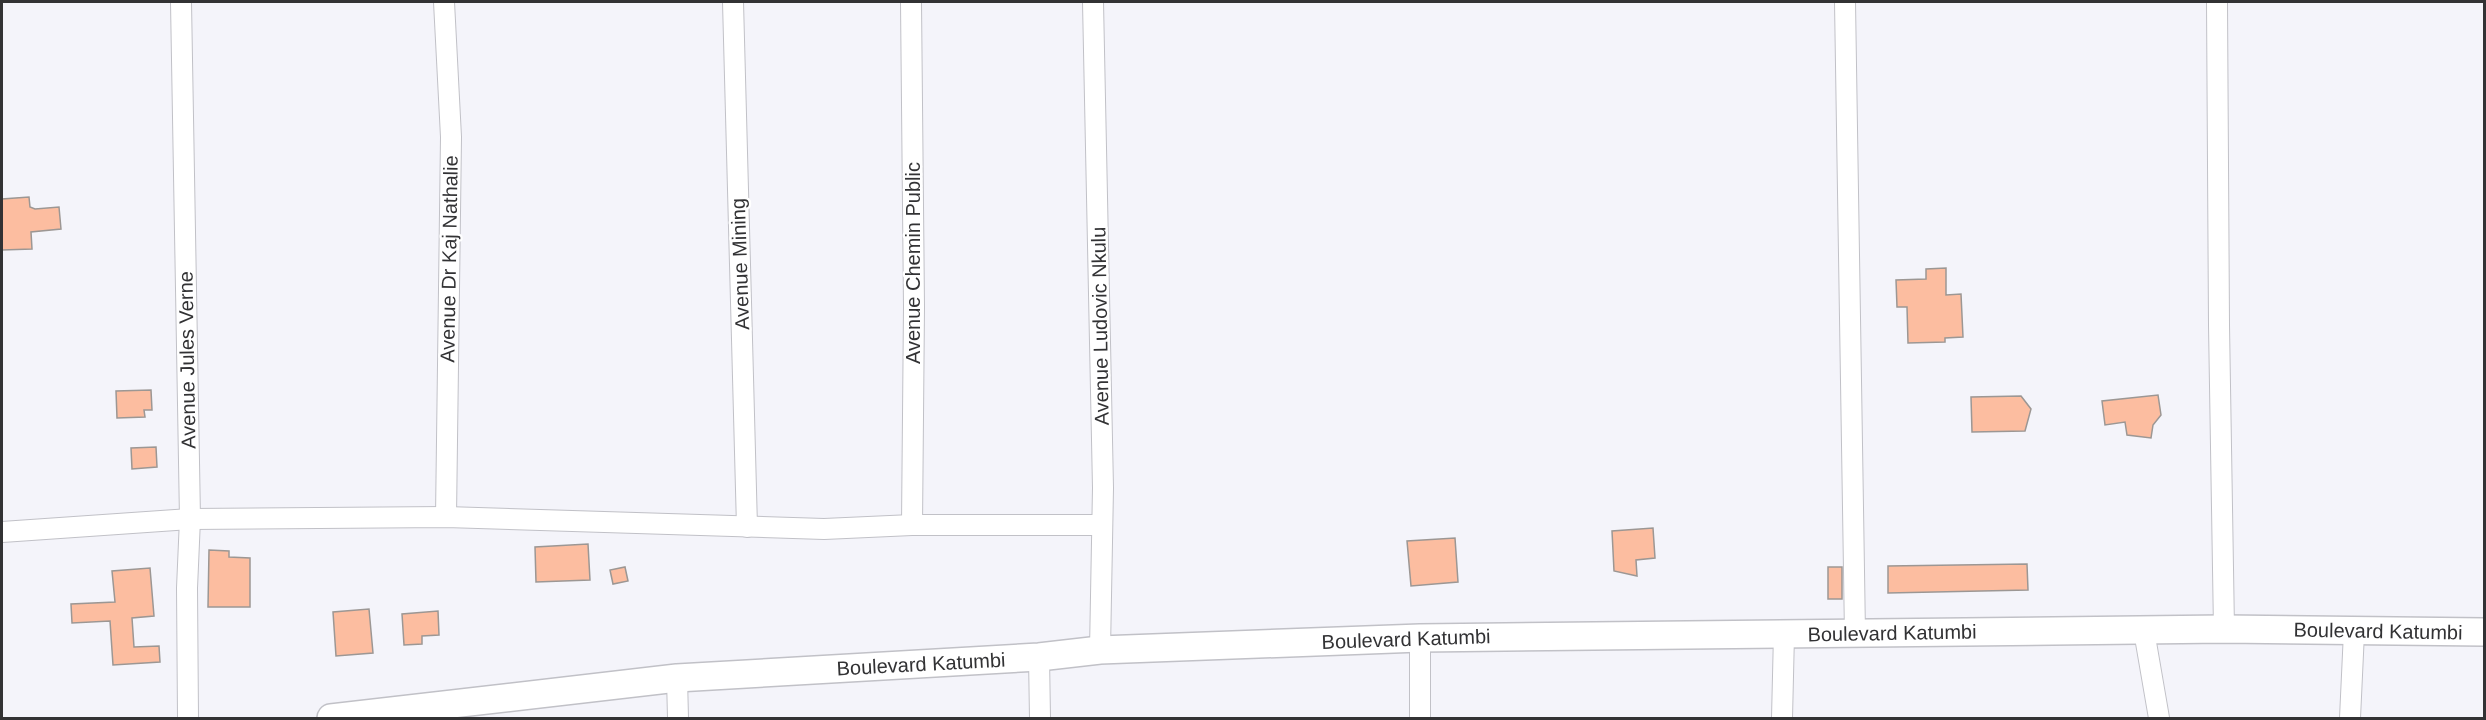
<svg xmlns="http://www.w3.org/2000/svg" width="2486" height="720" viewBox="0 0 2486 720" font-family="Helvetica,sans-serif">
<rect width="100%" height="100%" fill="#f4f4fa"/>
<g fill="#fcbda0" stroke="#9c9794" stroke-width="1.5">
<path d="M29 197 30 207 35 209 59 207 61 229 31 232 32 249 2 250V199Z"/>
<path d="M1946 268V295L1961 294 1963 337 1945 338V342L1908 343 1907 307H1897L1896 280 1926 279V269Z"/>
<path d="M151 390 152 410H144L145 417 117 418 116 391Z"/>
<path d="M2158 395 2161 415 2153 425 2151 438 2127 435 2125 422 2105 425 2102 401Z"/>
<path d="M2021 396 2031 409 2025 431 1972 432 1971 397Z"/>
<path d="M156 447 157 467 132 469 131 448Z"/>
<path d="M1653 528 1655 558 1636 560 1637 576 1614 571 1612 531Z"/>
<path d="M1455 538 1458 582 1411 586 1407 541Z"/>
<path d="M588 544 590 580 536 582 535 547Z"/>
<path d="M209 550 229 551V557L250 558V607H208Z"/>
<path d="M2027 564 2028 590 1888 593V566Z"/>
<path d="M625 567 628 581 613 584 610 570Z"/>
<rect x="1828" y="567" width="14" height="32"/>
<path d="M150 568 154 616 132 618 134 647 159 646 160 662 113 665 110 621 72 623 71 604 115 602 112 571Z"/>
<path d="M369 609 373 653 336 656 333 612Z"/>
<path d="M438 611 439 635 422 636V644L404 645 402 614Z"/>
</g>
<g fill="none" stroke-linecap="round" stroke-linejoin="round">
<g stroke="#c1c1c7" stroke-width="22">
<g id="street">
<path d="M181 2 190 519 187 588 188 718"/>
<path d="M444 2 451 137 446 517"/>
<path d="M733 2 747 527"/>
<path d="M911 2 914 307 912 525"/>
<path d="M1093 2 1103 488 1100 650"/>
<path d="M1845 2 1855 634"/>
<path d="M2217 2 2219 325 2224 629"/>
<path d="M2 532 190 519 446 517 824 529 912 525H1102"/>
<path d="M2144 631 2159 718"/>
<path d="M1039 657 1040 718"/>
<path d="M677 678 678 718"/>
<path d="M1420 718V638"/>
<path d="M1782 718 1784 634"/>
<path d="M2350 718 2354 632"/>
</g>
</g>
<g stroke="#c1c1c7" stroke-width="30">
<path id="secondary" d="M331 718 677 678 1039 657 1100 650 1420 638 2224 629 2484 632"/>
</g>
<use href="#street" stroke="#fff" stroke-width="20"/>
<use href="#secondary" stroke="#fff" stroke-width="27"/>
</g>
<g text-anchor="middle" stroke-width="4.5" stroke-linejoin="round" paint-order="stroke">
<g font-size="20" fill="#323234" stroke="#fff">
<text transform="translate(449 259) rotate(-89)" y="7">Avenue Dr Kaj Nathalie</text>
<text transform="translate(913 263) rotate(-90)" y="7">Avenue Chemin Public</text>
<text transform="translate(740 264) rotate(-92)" y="7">Avenue Mining</text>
<text transform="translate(1100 326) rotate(-91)" y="7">Avenue Ludovic Nkulu</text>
<text transform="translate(187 360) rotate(-91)" y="7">Avenue Jules Verne</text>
<text transform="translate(2378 631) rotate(1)" y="7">Boulevard Katumbi</text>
<text transform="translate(1892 633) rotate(-1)" y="7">Boulevard Katumbi</text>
<text transform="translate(1406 639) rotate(-2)" y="7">Boulevard Katumbi</text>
<text transform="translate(921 664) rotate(-3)" y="7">Boulevard Katumbi</text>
</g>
</g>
<rect width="2486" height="720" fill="none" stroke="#323234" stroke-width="6"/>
</svg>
